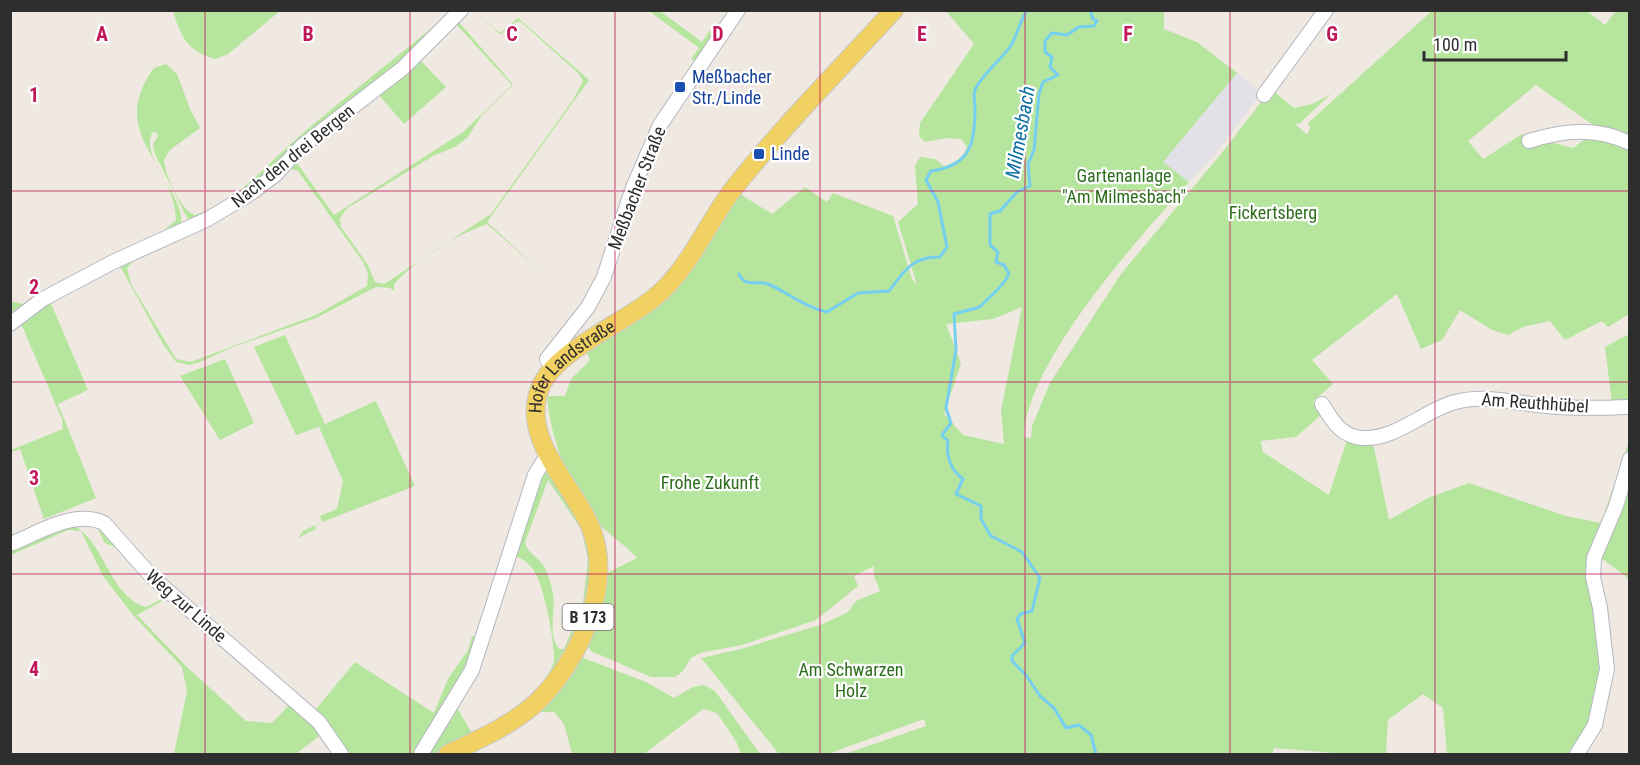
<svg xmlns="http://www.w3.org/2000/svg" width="1640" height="765" viewBox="0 0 1640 765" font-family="'Roboto Condensed',sans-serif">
<rect width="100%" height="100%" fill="#efe9e1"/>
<path fill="#e3e1e8" d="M1237 73 1254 86 1259 96 1217 152 1189 182 1163 162Z"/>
<g fill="#b6e59e" fill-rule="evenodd">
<path d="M173 11V10L280 11 228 54 215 59C187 51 181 37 173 11Z"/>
<path d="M459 11 272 174 192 222 187 218 155 154 153 144 158 136 156 132 152 133C140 159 186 197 181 225L11 314 10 301 22 304 29 302 160 234 176 220C174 159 106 134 154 68L166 64 177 74 190 109 200 128 170 150 164 160C165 175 180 210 195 215 236 202 263 168 294 141 343 98 395 59 445 17Z"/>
<path d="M475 11 500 33 518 18 589 80 487 222 544 274 487 224C455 235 417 259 394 284V291L390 288 376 287 316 318 233 347 200 362 189 365 176 362 163 344 120 266 294 159 334 215 463 132 512 85 454 22 457 20 512 83V86L482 115 468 137 455 147 433 156 346 209 340 219 341 227 368 265 375 282 384 284 491 214 573 100 583 81 578 73 521 22H516L501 34H500ZM292 169 298 171 363 262 368 273 367 286 316 315 191 362 176 359 131 284 127 268 139 255 228 215 284 172Z"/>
<path d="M649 11H660L702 42 710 30 712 34 696 60 691 59 699 48Z"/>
<path d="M946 11H1164V29L1197 42 1237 73 1163 162 1189 182C1139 238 1026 362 1024 437L1031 438 1032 426 1050 383 1121 274 1221 154 1271 89 1294 108 1312 104 1331 94 1300 123 1295 124 1307 135 1310 128 1308 123 1432 11H1587L1605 25 1616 11H1629V314L1608 327 1602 321 1565 340 1550 321 1523 327 1508 335 1492 330 1460 310 1442 340 1421 349 1397 294 1312 360 1333 384 1313 401 1322 414 1296 437 1261 441 1263 452 1329 495 1347 440 1373 443 1389 520 1428 498 1469 483 1566 516 1601 523 1629 441V579L1600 557 1591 561 1603 669 1593 720 1573 754H1447L1443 708 1423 694 1388 720 1386 754H1347L1274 748 1272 754H845L926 726 924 719 828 754H779L701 658 741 649 823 624 848 612 856 601 880 591 874 576V566L854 576 858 586 816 620 742 645 700 653 691 658 683 671 675 677H651L591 651 585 639 605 574 637 558C624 543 604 532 593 517 567 481 551 440 547 396H565L571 379 590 360 587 353 652 306 735 191 772 214 805 187 827 202 833 193 893 216 912 279 917 285 898 222 918 204 915 166 920 157 935 159 944 166C955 163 963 158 967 147L961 139 947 138 925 142 919 136 920 123 974 44ZM1536 85 1599 129 1573 148 1546 141 1542 145 1522 134 1483 159 1468 141ZM1022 307 1001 410 1004 444 963 435 944 414 961 363 946 324 993 319Z"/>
<path d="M418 58 446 87 404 124 378 94Z"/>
<path d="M49 299 88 390 58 404 96 498 44 519 20 449 11 452V450L63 429 62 419 22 326 19 325Z"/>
<path d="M1629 334V402L1612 403 1605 347Z"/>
<path d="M285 335 325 424 376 401 415 486 322 522 315 526 316 529 298 538 303 531 322 522 320 516 337 509 343 481 319 427 296 435 254 347Z"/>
<path d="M225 359 254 423 220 440 180 376Z"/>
<path d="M552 472 580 518 593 566 584 615 559 666 522 707 434 754H426L462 699 457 708 472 733C498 719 525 704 543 681 547 676 553 667 554 661 555 644 544 584 534 571 529 562 521 558 512 555L540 474ZM548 480 581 529 588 559 583 603 564 649H559C547 635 556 611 553 594 552 586 548 574 544 567 539 557 527 554 525 542Z"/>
<path d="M95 523 207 633 166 599 137 615 188 668 246 721 272 723 292 702 322 734 296 754H174L187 691 182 667 133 615 103 576 81 531 68 530 11 555V548L71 525C104 537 108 596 146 607L160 600 161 594 119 549 105 543Z"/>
<path d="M472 636 481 638 479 649 415 754H347L338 737 316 709 355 662 434 713 448 679 468 650Z"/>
<path d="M581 657 646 682 674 698 693 687 704 685 715 691 760 754H741L736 741 717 713 703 709 644 754H572L564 724 554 712H540Z"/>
</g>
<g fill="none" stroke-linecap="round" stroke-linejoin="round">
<g stroke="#75cff0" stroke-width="3">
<path d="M1090 10 1093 19 1097 21 1094 26 1079 27 1067 35 1052 33 1045 41V52L1052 57 1050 67 1058 75 1043 82 1039 94 1034 150 1028 164 1030 186 1017 192 1000 211 990 214V245L998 252 996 262 1004 265 1009 274C1003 288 989 296 980 307L954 314 956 350 946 408 951 423 942 435 948 441C946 456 950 469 963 479L956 494 981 506V519L991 536 1022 552 1040 578 1032 611 1021 614 1017 619 1025 643 1012 656V661L1026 675 1040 696 1054 708 1066 728 1079 725 1091 735 1096 754"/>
<path d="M739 274C745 288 757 280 768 284 789 293 804 307 827 312L858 293 889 291C904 271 913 256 940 257L947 247 938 202 926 180 931 171C970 166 975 144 975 109 975 103 973 95 975 90 982 74 1000 61 1010 47 1017 37 1021 16 1028 10"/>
</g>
<g stroke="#b4b7c1" stroke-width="16">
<g id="minor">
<path d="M1264 95 1326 10"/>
<path d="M1529 141C1564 130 1595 127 1630 143"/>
<path d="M10 324 43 299 113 262 208 219 251 193 275 175 301 147 403 68 461 10"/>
<path d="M552 369 547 359 588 307 604 277 632 190 660 125 738 10"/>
<path d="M1322 404C1332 420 1340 436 1362 438 1396 440 1423 411 1455 402 1486 394 1515 403 1546 406 1573 409 1603 408 1630 407"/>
<path d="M10 544C39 533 74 509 104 523L152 577 319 722 341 754"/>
<path d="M421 754 472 670 535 475 548 454"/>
<path d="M1577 754 1595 725 1607 669 1600 608 1593 577 1594 558 1616 506 1630 459"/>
</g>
</g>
<g stroke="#c9c9c9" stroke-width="20">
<g id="major">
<path id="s1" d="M448 754C478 740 510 726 536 703 579 662 615 584 590 526 572 484 520 438 540 388 555 351 622 324 654 298 689 270 707 223 734 188 783 126 840 69 894 10"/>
</g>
</g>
<use href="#minor" stroke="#fff" stroke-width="14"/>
<use href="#major" stroke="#f2d163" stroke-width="18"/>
</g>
<path fill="none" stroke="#c2185b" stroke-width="1.5" stroke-opacity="0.55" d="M205 10V754M410 10V754M615 10V754M820 10V754M1025 10V754M1230 10V754M1435 10V754M10 191H1630M10 382H1630M10 574H1630"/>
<g fill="#1a4fb4" stroke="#fff" stroke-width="2">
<rect x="674" y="81" width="12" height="12" rx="3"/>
<rect x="753" y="148" width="12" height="12" rx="3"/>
</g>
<g text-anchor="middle" stroke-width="4.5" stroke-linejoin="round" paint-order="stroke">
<rect fill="#fff" stroke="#6d6d6d" stroke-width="1.5" x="562.5" y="604" width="51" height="26" rx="4.5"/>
<g font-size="16" font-weight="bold" fill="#2e2e2e">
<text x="588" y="623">B 173</text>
</g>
<g font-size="18" fill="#164399" stroke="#fff" text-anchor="start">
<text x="692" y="83">Meßbacher<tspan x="692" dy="21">Str./Linde</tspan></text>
<text x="771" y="160">Linde</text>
</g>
<g font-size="18" fill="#2e2e2e" stroke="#fff">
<text transform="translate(293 156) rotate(-39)" y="6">Nach den drei Bergen</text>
<text transform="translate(637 188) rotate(-69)" y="6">Meßbacher Straße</text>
<text dy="6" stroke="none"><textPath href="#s1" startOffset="486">Hofer Landstraße</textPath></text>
<text transform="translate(1535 403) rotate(4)" y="6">Am Reuthhübel</text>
<text transform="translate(186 606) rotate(41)" y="6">Weg zur Linde</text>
</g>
<g font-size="18" fill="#2c6e1b" stroke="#fff">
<text x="1124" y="182">Gartenanlage<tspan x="1124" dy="21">"Am Milmesbach"</tspan></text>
<text x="1273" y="219">Fickertsberg</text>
<text x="710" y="489">Frohe Zukunft</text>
<text x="851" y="676">Am Schwarzen<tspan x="851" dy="21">Holz</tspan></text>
</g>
<g font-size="20" font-style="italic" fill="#0d6fa3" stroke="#fff">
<text transform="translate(1020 132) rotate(-80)" y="7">Milmesbach</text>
</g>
</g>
<g font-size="20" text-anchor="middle" font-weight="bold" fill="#c2185b" stroke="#fff" stroke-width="4.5" stroke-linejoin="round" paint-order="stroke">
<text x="102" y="41">A</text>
<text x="308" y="41">B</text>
<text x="512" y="41">C</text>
<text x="718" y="41">D</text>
<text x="922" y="41">E</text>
<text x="1128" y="41">F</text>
<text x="1332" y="41">G</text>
<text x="34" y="102">1</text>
<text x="34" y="294">2</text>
<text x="34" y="485">3</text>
<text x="34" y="676">4</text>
</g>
<rect width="1640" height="765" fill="none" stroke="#2e2e2e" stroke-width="24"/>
<path d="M1424 51v9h142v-9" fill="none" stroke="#2e2e2e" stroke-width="3"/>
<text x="1433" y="51" font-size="18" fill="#2e2e2e" stroke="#ffffff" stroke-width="4.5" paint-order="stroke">100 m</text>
</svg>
